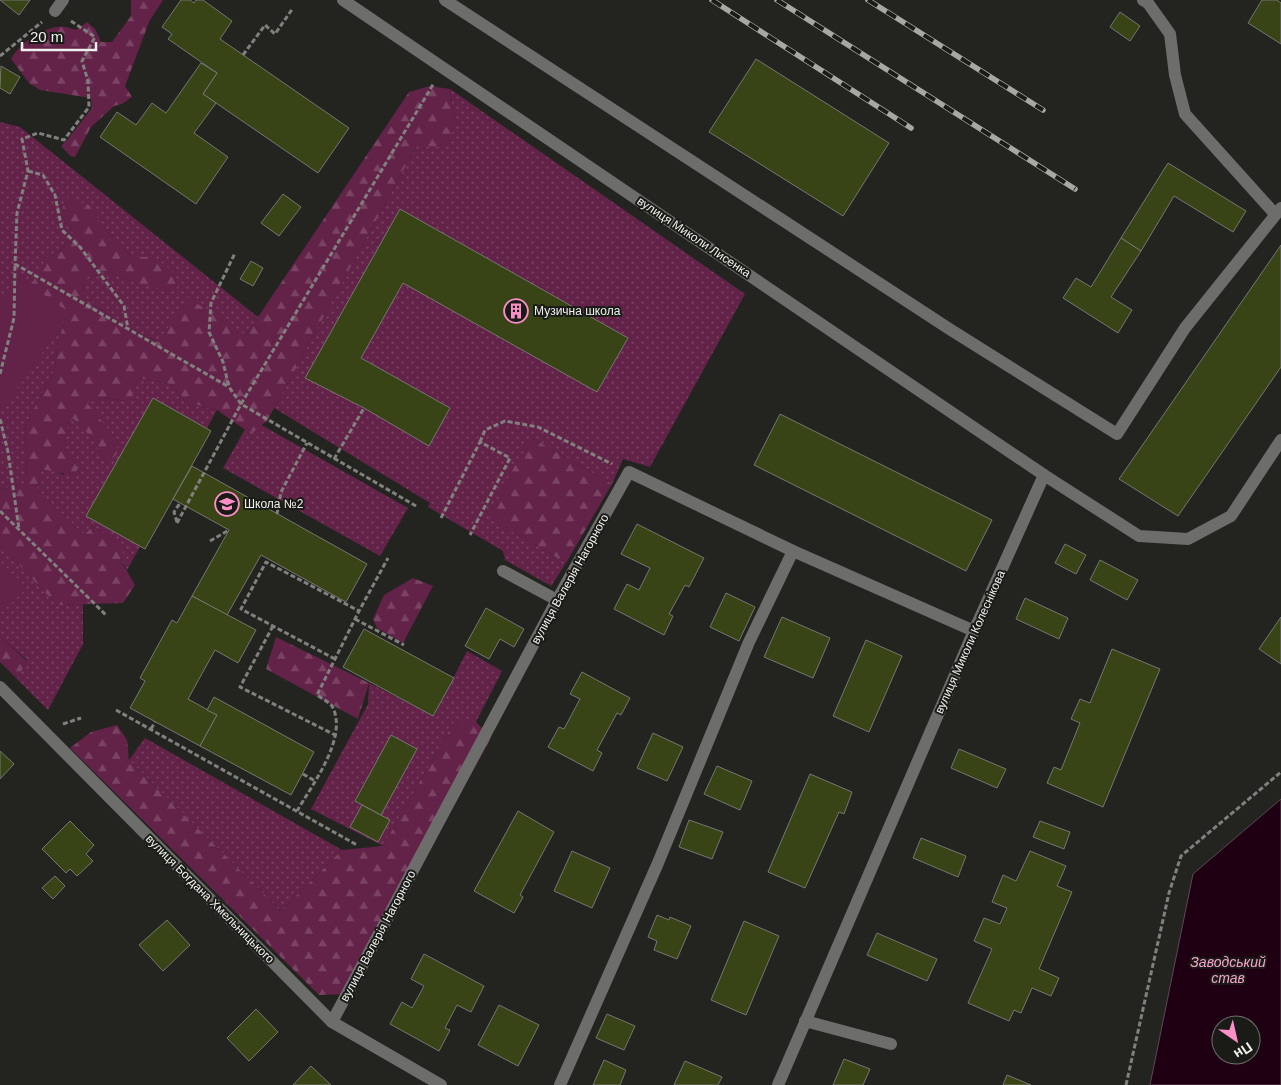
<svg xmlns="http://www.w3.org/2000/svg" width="1281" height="1085" viewBox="0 0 1281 1085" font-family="Helvetica,sans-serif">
<defs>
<pattern id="grass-dots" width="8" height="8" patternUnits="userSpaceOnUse" patternTransform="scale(1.25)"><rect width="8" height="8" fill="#632248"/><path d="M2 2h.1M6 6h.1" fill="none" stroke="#7a4363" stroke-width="1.8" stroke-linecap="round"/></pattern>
<pattern id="forest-firs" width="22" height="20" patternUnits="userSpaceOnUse" patternTransform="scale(1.25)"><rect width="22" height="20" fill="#632248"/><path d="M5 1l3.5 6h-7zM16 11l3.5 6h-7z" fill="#7a4363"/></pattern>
</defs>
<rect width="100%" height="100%" fill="#232420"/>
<g fill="url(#grass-dots)">
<path d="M450 89 745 294 650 467 623 459 612 484 532 438 490 518 566 563 551 586 505 560 503 551 428 507 430 503 274 408 416 147 455 123Z"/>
<path d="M0 122 20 127 258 317 246 335 160 342 128 329 83 296 84 281 105 271 136 283 155 257H132L106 230 89 205 61 215 73 233 60 251 46 258 66 317 57 345 55 369 25 426 27 483 2 489 0 488Z"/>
<path d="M139 378 170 384 186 402 217 410 127 570 121 560 123 546 93 526 84 535 37 489 41 469 52 470 64 475 66 431 73 417 92 438 104 459 117 440 86 403 104 398 125 401Z"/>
<path d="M251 419 408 508 380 556 223 468Z"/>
<path d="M0 545 57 605 83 604V644L48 710 17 679 27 660 0 636Z"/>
<path d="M467 651 502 671 476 722H454L383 846 311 809 368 704 369 683 434 716Z"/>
<path d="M145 738 342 850 281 911 129 760Z"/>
</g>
<g fill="url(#forest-firs)">
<path d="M131 0H163L149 22 125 86 132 97 122 104 114 106 91 127 75 157 70 156 61 146 68 139 92 108 91 98 40 90 29 83 11 59C20 43 45 25 64 27 68 27 72 29 76 30L87 22 95 29 101 42H112L131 16Z"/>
<path d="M430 86 450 89 455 123 448 147H416L267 421 251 434 217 410 186 402 170 384 139 378 134 387 132 399 125 401 104 398 87 403 117 440 118 452 113 458 104 459 92 438 73 418 66 431 65 453 79 460 76 474C63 475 54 471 41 469L37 489 84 535 93 526 124 546 121 561 135 585 123 603 57 605 0 545V488L2 489 27 483 25 426 55 369 57 345 66 317 30 287 46 258 60 251 73 233 61 215 66 197 89 205 106 230 132 257H155L174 273 178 291C151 289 129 281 105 271L84 281 83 296 128 329 159 342 187 297 246 335 409 92Z"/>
<path d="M532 438 612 484 566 563 489 518 512 471Z"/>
<path d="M413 578 433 586 403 643 377 628 373 619 384 595Z"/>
<path d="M0 636 27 661 17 679 0 662Z"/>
<path d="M276 637 369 683 358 719 266 669Z"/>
<path d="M454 722H476L491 738 351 994 319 995 70 748 91 732 117 725 127 740 129 760 281 911 342 850 383 846Z"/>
</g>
<g fill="#632248">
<path d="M17 276 70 313 0 413V301Z"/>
<path d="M0 561 27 588 0 614Z"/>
</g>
<path fill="#1f0012" stroke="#5e4854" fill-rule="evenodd" d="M1281 799V1085H1150L1193 874ZM1221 1025H1251V1055H1221Z"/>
<g fill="#384316" stroke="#757772">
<path d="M0 0H30L19 15Z"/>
<path d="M181 0H190L194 3 196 0H203L232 21 220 39 349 128 318 173 203 94 217 73 168 39 172 34 162 27Z"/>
<path d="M1262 0H1277L1281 3V44L1248 23Z"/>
<path d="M1120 12 1140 26 1130 41 1110 27Z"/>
<path d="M756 59 889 143 843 216 709 132Z"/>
<path d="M201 63 217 73 203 94 216 103 194 133 228 157 196 204 100 137 117 112 136 125 152 103 166 113Z"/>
<path d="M1 66 20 77 10 94 0 88Z"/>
<path d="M1168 163 1246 211 1233 232 1174 196 1141 251 1121 238Z"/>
<path d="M283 194 301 207 279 236 261 223Z"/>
<path d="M400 209 628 338 597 392 403 283 361 358 450 408 429 446 364 408 305 378Z"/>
<path d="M1121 238 1141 251 1111 297 1132 310 1118 333 1063 298 1076 278 1091 287Z"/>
<path d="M1281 245V367L1178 516 1119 479Z"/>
<path d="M251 261 263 268 253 286 240 279Z"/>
<path d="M153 398 211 431 145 549 86 516Z"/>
<path d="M780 414 992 520 966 571 754 465Z"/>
<path d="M192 466 367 564 346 602 261 555 227 615 192 596 229 530 173 499Z"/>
<path d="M637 524 704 558 689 587 685 585 669 614 673 616 664 635 614 609 627 584 639 590 650 568 621 554Z"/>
<path d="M1065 544 1086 555 1076 574 1055 563Z"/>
<path d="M1100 560 1138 580 1127 600 1090 580Z"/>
<path d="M726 593 755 607 739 641 710 627Z"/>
<path d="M192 596 256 630 238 663 215 650 188 699 217 715 200 746 130 708 145 681 140 678 172 620 177 623Z"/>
<path d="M1025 598 1068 618 1059 639 1016 619Z"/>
<path d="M486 608 524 629 514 647 500 639 489 659 465 646Z"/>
<path d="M782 617 830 638 813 678 764 657Z"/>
<path d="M1281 617V664L1259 649Z"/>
<path d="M364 629 454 678 433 716 343 667Z"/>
<path d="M866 640 902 656 869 732 833 716Z"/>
<path d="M1112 649 1160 669 1103 807 1047 783 1054 767 1061 770 1080 723 1071 719 1080 699 1090 703Z"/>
<path d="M582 672 630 698 621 715 617 713 597 750 602 753 593 771 548 747 559 727 564 729 580 699 570 694Z"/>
<path d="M214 697 314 752 291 795 200 746 217 715 207 710Z"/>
<path d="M653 733 683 747 667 781 637 768Z"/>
<path d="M391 735 417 749 381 815 355 801Z"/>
<path d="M959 749 1006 769 997 788 951 768Z"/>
<path d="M0 751 14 764 0 779Z"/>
<path d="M717 766 752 781 740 810 704 794Z"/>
<path d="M810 774 852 792 844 814 839 812 805 888 768 872Z"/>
<path d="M362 805 390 820 378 842 350 827Z"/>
<path d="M518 811 554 832 520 895 523 897 514 913 474 891Z"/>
<path d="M689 820 723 832 712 859 679 847Z"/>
<path d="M70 821 94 845 86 854 93 861 77 876 70 869 66 873 42 849Z"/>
<path d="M1040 821 1070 832 1064 849 1033 837Z"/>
<path d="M921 838 966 856 958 877 913 858Z"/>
<path d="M572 851 610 868 592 908 554 891Z"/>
<path d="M1030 851 1066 866 1057 886 1072 892 1039 969 1059 978 1051 996 1032 988 1021 1013 1014 1010 1009 1021 968 1003 992 949 974 941 984 918 1000 924 1007 908 992 902 1003 875 1016 881Z"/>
<path d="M55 876 65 886 53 899 42 888Z"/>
<path d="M657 915 669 920 670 917 691 926 677 959 654 950 657 941 648 937Z"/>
<path d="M167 920 190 945 163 971 139 945Z"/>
<path d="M744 921 779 936 746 1015 711 1000Z"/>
<path d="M877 933 937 959 927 981 867 955Z"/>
<path d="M424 954 484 986 471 1012 457 1005 445 1028 450 1030 439 1051 390 1024 402 1002 412 1008 424 986 411 979Z"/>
<path d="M499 1005 539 1025 518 1066 478 1045Z"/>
<path d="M256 1009 278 1032 249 1061 227 1038Z"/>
<path d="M607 1014 635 1026 624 1050 596 1038Z"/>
<path d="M844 1059 870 1069 863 1085H833Z"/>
<path d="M604 1060 626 1070 620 1085H593Z"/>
<path d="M685 1061 722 1077 718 1085H674Z"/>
<path d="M311 1066 331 1085H293Z"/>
<path d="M1007 1075 1031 1085H1003Z"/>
</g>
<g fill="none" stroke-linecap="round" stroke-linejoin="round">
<g stroke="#80817e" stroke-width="3" stroke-dasharray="5 2.5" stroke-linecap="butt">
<path d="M71 21 95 37 82 61 88 81 89 107 64 140 38 133 22 139 28 171 17 213 15 264 229 387"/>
<path d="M243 55 265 25 275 34 293 8"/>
<path d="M0 56 42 22"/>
<path d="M28 171 43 175 55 195 62 230 80 247 124 306 128 329"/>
<path d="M0 374 14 318 15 264"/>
<path d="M0 419 8 452 19 529"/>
<path d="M480 442 485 430 505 421 538 427 612 464"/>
<path d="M334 459 364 408"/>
<path d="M416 506 241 404 434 83"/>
<path d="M0 511 107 616"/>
<path d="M277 514 281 492 307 443"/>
<path d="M441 518 480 442 510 458 470 535"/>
<path d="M177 522 174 512 180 503"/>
<path d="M177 523 241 404 229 387 223 362 209 332 211 303 235 253"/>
<path d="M210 541 229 530"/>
<path d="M355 619 404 645"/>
<path d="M273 626 240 687 337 736"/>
<path d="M335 659 241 609 266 562 359 611"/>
<path d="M116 710 357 845"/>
<path d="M63 724 81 718"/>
<path d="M151 729 155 722"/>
<path d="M303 774 315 781"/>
<path d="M297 811C312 785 349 737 332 706 329 702 321 698 317 695L359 611 388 558"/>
<path d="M1126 1085 1169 893 1181 856 1281 772"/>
</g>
<g stroke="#6d6e6c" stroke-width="12">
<path d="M445 0 951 330 1117 434 1185 328 1281 208"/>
<path d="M1143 0 1148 3 1170 34 1175 75 1185 114 1275 214"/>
<path d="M503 571 557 600"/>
<path d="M805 1021 891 1044"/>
<path d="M560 1085 658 863 749 642 793 551"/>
</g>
<g stroke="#6d6e6c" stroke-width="12">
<path d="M343 0 1044 475 1139 536 1188 539 1231 516 1281 440"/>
<path d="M55 11 63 0"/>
<path d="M0 687 332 1022 441 1085"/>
<path d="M332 1022 557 600 629 472 793 551 974 631"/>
<path d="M778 1085 974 631 1044 475"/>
</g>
<g stroke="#a7a8a4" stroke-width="5.5">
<g id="rail">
<path d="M712 0 911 128"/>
<path d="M777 0 1075 189"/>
<path d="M868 0 1043 110"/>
</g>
</g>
<use href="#rail" stroke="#1a1b17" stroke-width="4" stroke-dasharray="11" stroke-linecap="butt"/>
</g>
<defs>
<g id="building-ring" transform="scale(1.25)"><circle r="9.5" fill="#1a1b17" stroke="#fa8fc8" stroke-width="1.5"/><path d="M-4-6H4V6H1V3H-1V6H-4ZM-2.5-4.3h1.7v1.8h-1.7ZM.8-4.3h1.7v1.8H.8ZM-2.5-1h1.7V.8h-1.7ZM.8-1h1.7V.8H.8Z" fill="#fa8fc8"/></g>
<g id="school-ring" transform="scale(1.25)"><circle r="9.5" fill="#1a1b17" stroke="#fa8fc8" stroke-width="1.5"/><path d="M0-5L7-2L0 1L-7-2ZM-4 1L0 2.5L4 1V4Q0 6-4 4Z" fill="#fa8fc8"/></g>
</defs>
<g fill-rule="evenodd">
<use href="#building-ring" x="516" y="311"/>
<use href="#school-ring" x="227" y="504"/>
</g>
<g text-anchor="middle" stroke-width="4" stroke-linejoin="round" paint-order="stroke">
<g font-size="12" fill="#f0f1ee" stroke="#1a1b17">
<text transform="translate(694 237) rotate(34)" y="4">вулиця Миколи Лисенка</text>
<text transform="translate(570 579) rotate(-61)" y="4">вулиця Валерія Нагорного</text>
<text transform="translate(970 642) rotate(-66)" y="4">вулиця Миколи Колеснікова</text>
<text transform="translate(210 899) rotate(45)" y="4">вулиця Богдана Хмельницького</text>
<text transform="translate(378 936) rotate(-62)" y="4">вулиця Валерія Нагорного</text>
</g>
<g font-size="12" fill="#f0f1ee" stroke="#1a1b17" text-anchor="start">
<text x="534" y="315">Музична школа</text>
<text x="244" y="508">Школа №2</text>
</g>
<g font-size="14" font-style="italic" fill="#f8a2ce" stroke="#1a1b17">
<text x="1228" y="967">Заводський<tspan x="1228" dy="16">став</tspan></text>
</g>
</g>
<g transform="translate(1236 1040) rotate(146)"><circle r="24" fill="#1a1b17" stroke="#70716d"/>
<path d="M0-4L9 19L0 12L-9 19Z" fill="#fa8fc8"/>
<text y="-8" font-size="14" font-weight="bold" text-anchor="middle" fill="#f0f1ee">Пн</text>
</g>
<path d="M22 42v8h74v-8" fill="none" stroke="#f0f1ee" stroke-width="2.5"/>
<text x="30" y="42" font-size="15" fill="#f0f1ee" stroke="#1a1b17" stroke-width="4" paint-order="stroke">20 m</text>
</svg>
